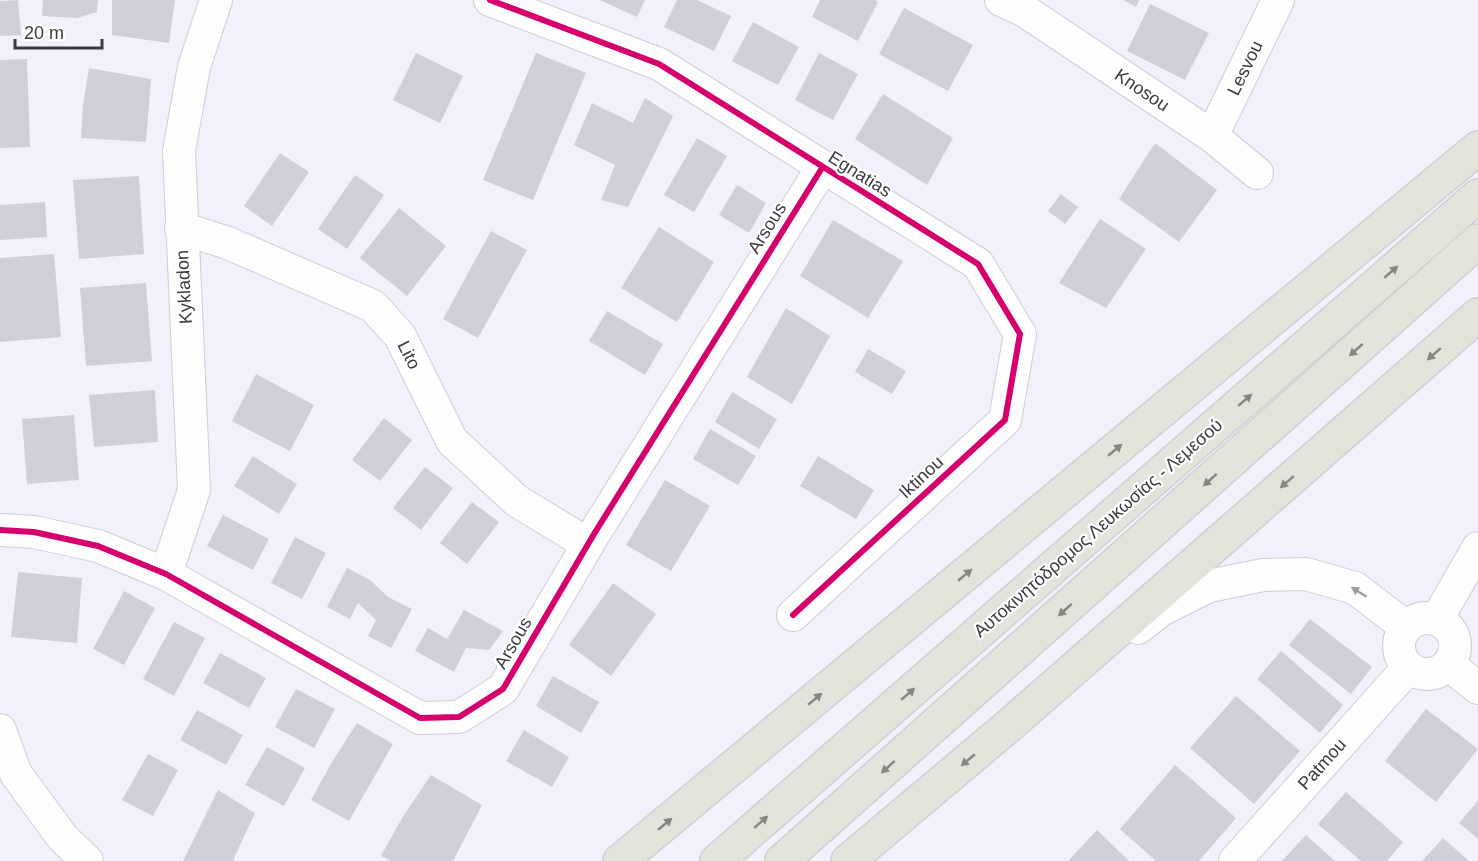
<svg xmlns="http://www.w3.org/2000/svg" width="1478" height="861" viewBox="0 0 1478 861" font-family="Arial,sans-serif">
<rect width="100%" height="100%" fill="#f2f1fb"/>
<g fill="#d0cfd7">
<path d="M18 0 21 35 0 36V1Z"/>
<path d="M43 0H98L97 12 77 18 42 16Z"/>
<path d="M112 0H175L169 43 112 35Z"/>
<path d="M600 0H645L637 17Z"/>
<path d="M677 0H697L731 16 714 51 664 27Z"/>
<path d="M820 0H875L878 2 858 41 812 17Z"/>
<path d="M1123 0H1139L1136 7Z"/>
<path d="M1150 4 1209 33 1185 80 1127 51Z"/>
<path d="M904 8 973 45 948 91 879 54Z"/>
<path d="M753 22 799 47 778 85 732 61Z"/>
<path d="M416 53 463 76 440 123 393 100Z"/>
<path d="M536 53 586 73 533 200 483 180Z"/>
<path d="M819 53 858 74 833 120 795 100Z"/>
<path d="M27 59 30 147 0 148V60Z"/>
<path d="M89 68 151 79 146 142 81 138 83 104Z"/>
<path d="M883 94 953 138 927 185 855 139Z"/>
<path d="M645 98 673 116 628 207 601 200 615 165 574 145 592 103 633 123Z"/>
<path d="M697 138 727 156 694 212 664 195Z"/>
<path d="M1155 143 1217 190 1179 242 1119 199Z"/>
<path d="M280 153 309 172 272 226 244 206Z"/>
<path d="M355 175 384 195 347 249 318 229Z"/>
<path d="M139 176 144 254 79 259 73 180Z"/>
<path d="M737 185 766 203 749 233 719 215Z"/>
<path d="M1061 194 1078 207 1065 224 1048 211Z"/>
<path d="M45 202 47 237 0 240V205Z"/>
<path d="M399 208 446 246 407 296 360 258Z"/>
<path d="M1100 219 1146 249 1106 308 1059 283Z"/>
<path d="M833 220 903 261 868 318 800 276Z"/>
<path d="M659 227 714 262 677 322 621 288Z"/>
<path d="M491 231 527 250 478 338 443 319Z"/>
<path d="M54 254 61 337 0 342V258Z"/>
<path d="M146 283 152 361 86 366 80 288Z"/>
<path d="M786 308 830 336 792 404 747 377Z"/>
<path d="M607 311 663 344 645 375 589 341Z"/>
<path d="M868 349 906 371 892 394 855 372Z"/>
<path d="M256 374 314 405 290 451 232 421Z"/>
<path d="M155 390 158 442 94 447 89 395Z"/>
<path d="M732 392 777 419 759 449 715 422Z"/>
<path d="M74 415 79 480 27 484 22 419Z"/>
<path d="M384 418 412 440 380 481 352 460Z"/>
<path d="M710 429 756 456 738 485 693 459Z"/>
<path d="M253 456 297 484 279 514 234 486Z"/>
<path d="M818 456 874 490 856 519 800 486Z"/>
<path d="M425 467 453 488 421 530 393 508Z"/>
<path d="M665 480 710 506 671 571 626 545Z"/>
<path d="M472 502 499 522 467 564 440 543Z"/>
<path d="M223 515 269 539 253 570 207 546Z"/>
<path d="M295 537 326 553 302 599 271 583Z"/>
<path d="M347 568 370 580 388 597 412 609 391 648 368 636 376 620 358 603 350 619 327 607Z"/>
<path d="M18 572 82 578 77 643 11 637Z"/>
<path d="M613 583 656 614 611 676 569 645Z"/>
<path d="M124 591 155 608 124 665 93 649Z"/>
<path d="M464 610 503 631 489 650 466 648 454 672 415 651 428 628 447 639Z"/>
<path d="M1310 619 1372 667 1351 694 1289 645Z"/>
<path d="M174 622 205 638 174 696 143 679Z"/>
<path d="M1281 651 1343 705 1320 733 1257 679Z"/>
<path d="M220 653 266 678 249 708 203 683Z"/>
<path d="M553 676 599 702 581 733 536 706Z"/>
<path d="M296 689 335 709 314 748 275 727Z"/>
<path d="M1236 696 1300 751 1254 804 1190 748Z"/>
<path d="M1426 709 1478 749 1436 802 1385 761Z"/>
<path d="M197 710 243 735 226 765 180 740Z"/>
<path d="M357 723 393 744 349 821 311 800 332 762Z"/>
<path d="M524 730 569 757 552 787 506 761Z"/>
<path d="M267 747 305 768 284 806 245 785Z"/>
<path d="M148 754 178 770 153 816 122 800Z"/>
<path d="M1175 765 1236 818 1199 861H1156L1120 829Z"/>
<path d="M431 775 482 805 453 861H391L381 856 402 818Z"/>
<path d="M218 790 255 813 235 856 233 861H183Z"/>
<path d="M1346 792 1403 842 1387 861H1361L1318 824Z"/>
<path d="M1478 801V839L1459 823Z"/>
<path d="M1097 830 1129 861H1068Z"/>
<path d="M1306 835 1335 861H1282Z"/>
<path d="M1443 838 1469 861H1422Z"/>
</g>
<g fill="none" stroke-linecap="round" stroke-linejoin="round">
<g stroke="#cdcdd4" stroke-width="34">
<g id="minor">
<path d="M490 0 659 64 978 264 1020 334 1005 420 793 615"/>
<path d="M1001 0 1025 11 1212 136 1257 173"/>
<path d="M1212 136 1278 0"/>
<path d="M181 228 228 243 373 306 400 336 452 441 517 501 588 544"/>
<path d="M0 530 34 532 98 546 166 574 420 718 459 717 503 689 594 534 822 168"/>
<path d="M166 574 194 490 179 151 194 67 216 0"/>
<circle cx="1427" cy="646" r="28"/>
<path d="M1437 619 1478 548"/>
<path d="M1138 628 1161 610 1209 586 1263 575 1306 574 1355 588 1406 627"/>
<path d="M1449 665 1478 688"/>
<path d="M0 730 16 774 63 838 87 861"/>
<path d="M1235 861 1408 668"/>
</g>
</g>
<g stroke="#cfcfd4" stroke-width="36">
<g id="trunk">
<path d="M620 861 1478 148"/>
<path d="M717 861 1478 196"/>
<path d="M782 861 1478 241"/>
<path d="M848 861 1012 723 1478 315"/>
</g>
</g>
<use href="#minor" stroke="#fdfdfe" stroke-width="32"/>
<use href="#trunk" stroke="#e0e4da" stroke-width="33"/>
<g stroke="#fff" stroke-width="10">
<g id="cycleway">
<path d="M490 0 659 64 978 264 1020 334 1005 420 793 615"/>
<path d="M0 530 34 532 98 546 166 574 420 718 459 717 503 689 594 534 822 168"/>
</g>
</g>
<use href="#cycleway" stroke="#d6006c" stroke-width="6"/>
</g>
<defs><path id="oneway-solid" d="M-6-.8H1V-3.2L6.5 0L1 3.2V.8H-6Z" transform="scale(1.5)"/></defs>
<g fill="#858686">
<use href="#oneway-solid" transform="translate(1391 272) rotate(-41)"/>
<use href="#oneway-solid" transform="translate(1356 350) rotate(138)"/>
<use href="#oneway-solid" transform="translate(1434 354) rotate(139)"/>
<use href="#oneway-solid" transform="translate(1245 400) rotate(-41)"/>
<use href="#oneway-solid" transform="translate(1115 450) rotate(-40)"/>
<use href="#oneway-solid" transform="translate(1210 480) rotate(138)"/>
<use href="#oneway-solid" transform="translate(1287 482) rotate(139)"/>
<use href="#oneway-solid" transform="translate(965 575) rotate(-40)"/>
<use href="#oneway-solid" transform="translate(1065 610) rotate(138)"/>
<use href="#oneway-solid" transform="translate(908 694) rotate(-41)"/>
<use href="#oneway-solid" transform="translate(815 699) rotate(-40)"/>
<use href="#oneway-solid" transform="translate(968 760) rotate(140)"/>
<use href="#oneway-solid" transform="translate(888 767) rotate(138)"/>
<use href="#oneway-solid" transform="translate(761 822) rotate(-41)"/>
<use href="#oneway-solid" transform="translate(665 824) rotate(-40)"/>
</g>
<use fill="#9c9ca0" href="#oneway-solid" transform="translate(1359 592) rotate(-148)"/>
<g text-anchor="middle" stroke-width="4.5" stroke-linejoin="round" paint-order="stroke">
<g font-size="18" fill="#3a3a41" stroke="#fff">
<text transform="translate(1245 68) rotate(-64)" y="6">Lesvou</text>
<text transform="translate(1142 90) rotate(34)" y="6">Knosou</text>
<text transform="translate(860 174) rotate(32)" y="6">Egnatias</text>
<text transform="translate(767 228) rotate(-58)" y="6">Arsous</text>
<text transform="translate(184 287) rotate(-93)" y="6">Kykladon</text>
<text transform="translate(409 355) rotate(63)" y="6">Lito</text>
<text transform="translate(921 477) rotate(-43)" y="6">Iktinou</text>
<text transform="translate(1098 528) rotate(-41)" y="6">Αυτοκινητόδρομος Λευκωσίας - Λεμεσού</text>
<text transform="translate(513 643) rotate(-60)" y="6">Arsous</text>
<text transform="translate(1322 764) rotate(-48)" y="6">Patmou</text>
</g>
</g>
<path d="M15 39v9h87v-9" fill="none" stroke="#3a3a41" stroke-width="3"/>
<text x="24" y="39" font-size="18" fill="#3a3a41" stroke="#ffffff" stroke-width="4.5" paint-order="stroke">20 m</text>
</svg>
